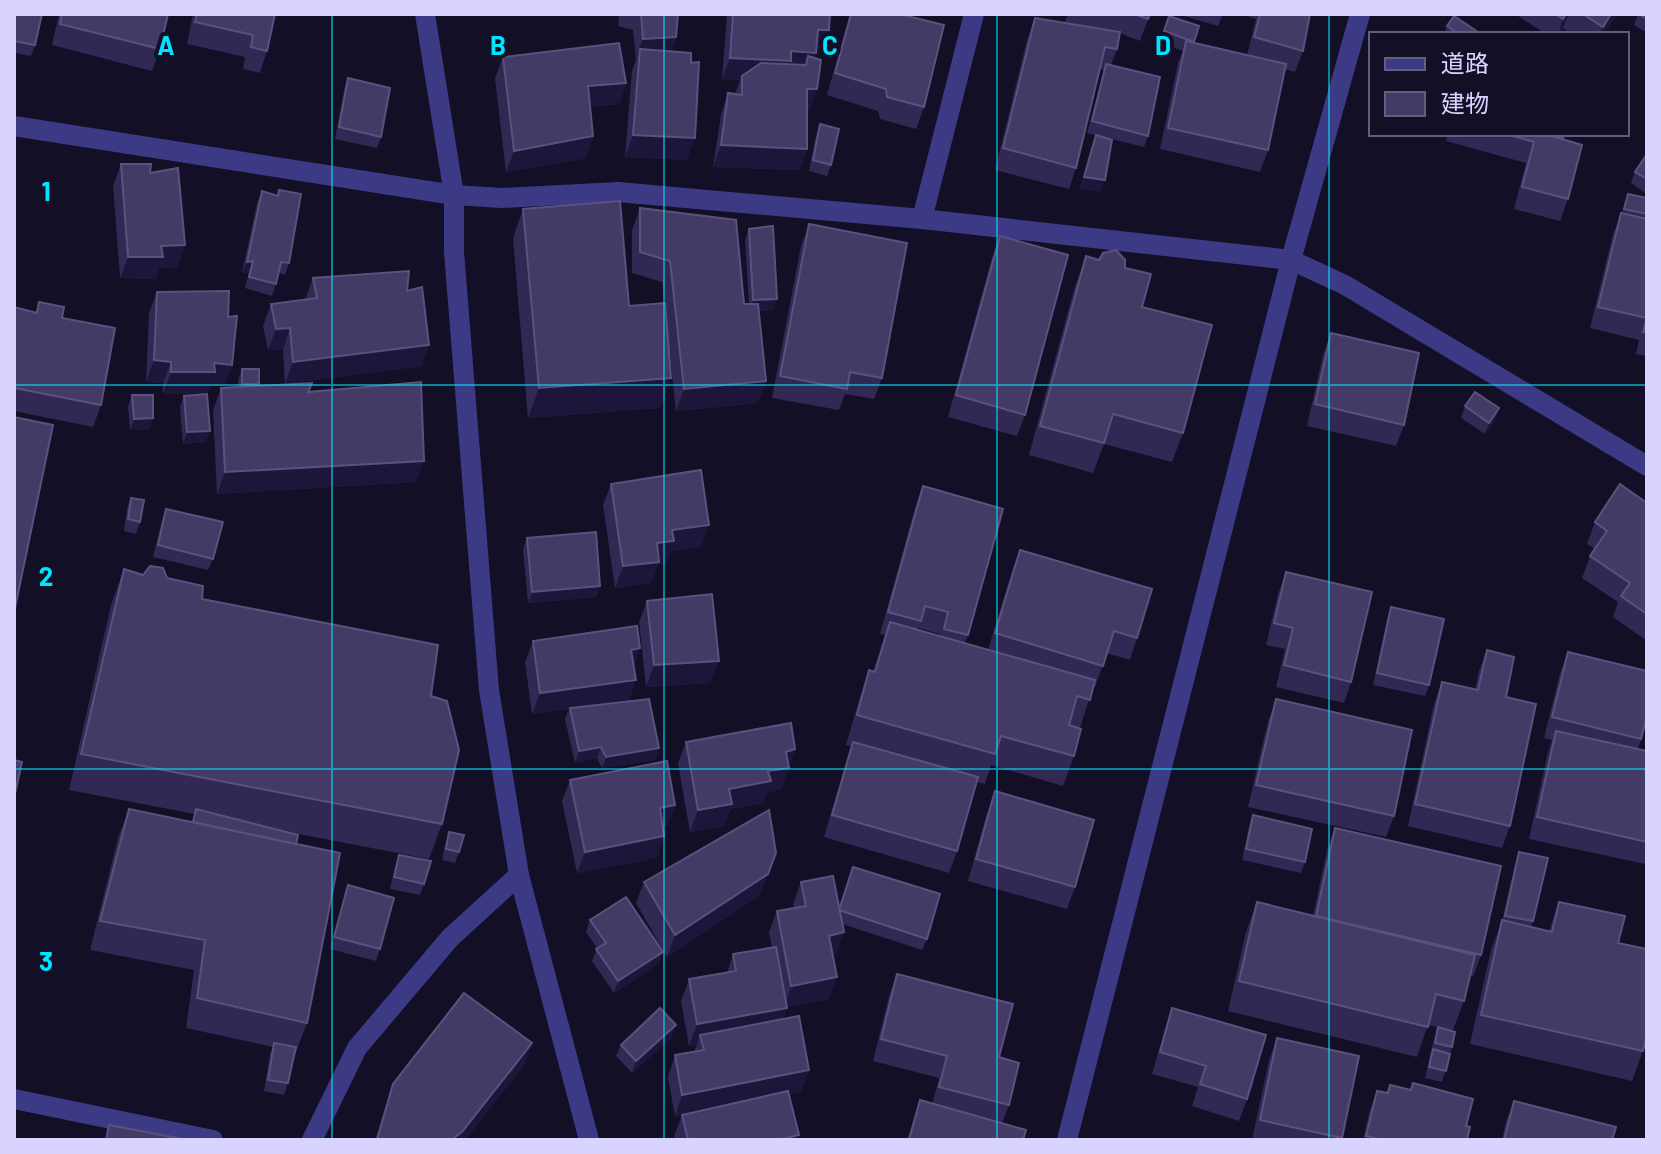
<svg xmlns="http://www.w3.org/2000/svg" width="1661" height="1154" viewBox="0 0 1661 1154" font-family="Barlow,'Noto Sans JP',sans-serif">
<rect width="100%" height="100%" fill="#130f26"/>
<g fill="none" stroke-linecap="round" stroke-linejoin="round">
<g stroke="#3d3a85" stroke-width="20">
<path d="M14 126 454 195 502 198 618 192 922 219 1291 260 1345 285 1647 466"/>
<path d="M922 219 974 14"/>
<path d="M14 1099 213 1140"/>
<path d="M312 1140 357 1048 450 938 519 875"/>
<path d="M1067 1140 1291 260 1360 14"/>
</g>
<path stroke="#3d3a85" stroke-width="20" d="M425 14 454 195V252L489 690 519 875 589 1140"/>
</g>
<g fill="#312854" fill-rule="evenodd">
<path d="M14 14 35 45 31 56 14 53Z"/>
<path d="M59 14H168L160 49 152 71 52 45Z"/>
<path d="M193 14H275L267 51 260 73 243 69 245 57 187 44Z"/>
<path d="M619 14H680L678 16 676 37 671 52 687 160 625 157 632 71 636 60 633 30 618 26Z"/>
<path d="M727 14H830L829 30 821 51H816L815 58 809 111H807V149L799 170 713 167 721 115 728 93 735 94 740 80 722 79Z"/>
<path d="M850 14H899L924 107 916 129 880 119 878 111 827 95Z"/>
<path d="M1068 14H1150L1140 41 1120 33 1117 49 1111 65 1148 136 1144 147 1087 133 1104 70 1100 69 1076 168 1069 189 995 170 1027 40 1035 18 1069 24 1065 22Z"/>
<path d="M1177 14H1223L1218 26Z"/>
<path d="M1241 14H1310L1303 51 1295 72 1285 69 1268 150 1260 172 1160 149 1178 63 1183 51 1160 42 1169 16 1194 43 1247 55 1256 19Z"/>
<path d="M1515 14H1617L1604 34H1572L1563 28 1560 34H1546Z"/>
<path d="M1638 14H1647V33L1634 25Z"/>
<path d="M1447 26 1477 34H1444Z"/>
<path d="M503 57 626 83 619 104 590 107 593 136 586 158 506 172 495 78Z"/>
<path d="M348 78 381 137 377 148 335 139 344 90Z"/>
<path d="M820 124 831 165 827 176 809 171 816 136Z"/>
<path d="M1448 134H1564L1562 139 1568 199 1560 221 1514 209 1526 163 1446 141Z"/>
<path d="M1096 135 1101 191 1080 189Z"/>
<path d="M1647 154V194L1631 183 1635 172Z"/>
<path d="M121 164 150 173 178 267 159 268 155 279 120 278 113 186Z"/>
<path d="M279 190 289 263 285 275 279 273 272 296 245 288 249 273H242L257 203 262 191 277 196Z"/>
<path d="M1628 194 1647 198V356L1636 354 1639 340 1590 328 1613 234 1622 213Z"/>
<path d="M640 208 744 304H749L745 240 749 229 777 299 773 310 758 311 766 381 758 403 676 411 665 308 671 378 660 408 528 418 513 238 523 209 629 306 665 303 662 282 632 273V230Z"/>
<path d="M809 224 882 378 874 399 845 394 839 410 772 398 801 246Z"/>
<path d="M1000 236 1025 415 1017 436 948 417 992 258Z"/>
<path d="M1086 256 1125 268 1142 307 1183 433 1172 462 1104 444 1093 473 1029 455 1075 286Z"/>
<path d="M313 278 407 291 429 345 421 366 285 384 283 350H268L263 326 271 304 305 300Z"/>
<path d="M157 292 228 317 232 365 224 386 211 385 207 393 163 394V383L146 382 149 313Z"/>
<path d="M39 302 62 318 101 405 93 427 14 411V307L35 313Z"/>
<path d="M1331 333 1404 425 1396 446 1307 426 1323 355Z"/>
<path d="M242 369 259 384 258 386 308 392 416 482 217 494 213 410 221 388 238 387V381Z"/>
<path d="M132 395 149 430H130L128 407Z"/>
<path d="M184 396 206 442 183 444 180 407Z"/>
<path d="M1465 406 1495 420 1485 434 1461 418Z"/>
<path d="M611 484 701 547 670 551 666 563 658 564 651 583 615 588 603 505Z"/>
<path d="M923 486 968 635 965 643 988 650 1012 571 1020 550 1137 638 1130 660 1107 653 1095 687H1093L1080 728 1074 756 1063 786 991 765 985 784 977 782 957 851 949 873 824 837 846 763 852 746 846 745 859 700 869 670 873 672 885 635 880 634 915 508ZM918 628 940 634V636L917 630Z"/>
<path d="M131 498 140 522 136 534 124 531 127 509Z"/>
<path d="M1647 503V641L1613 617 1618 602 1582 578 1590 556 1595 549 1587 544 1595 522Z"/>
<path d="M166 509 213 559 208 570 153 557 162 520Z"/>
<path d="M527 538 600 586 596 597 528 603 523 549Z"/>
<path d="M124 569 143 575 167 578 202 599 431 696 442 824 429 859 283 831 296 844 307 1023 296 1052H295L288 1083 284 1095 264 1091 270 1054 273 1047 186 1028 194 970 90 950 118 838 129 809 192 822 195 814 69 790 111 605Z"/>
<path d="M1286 572 1351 682 1344 703 1276 687 1285 649 1266 645 1278 594Z"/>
<path d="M647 601 711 683 646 687 639 622Z"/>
<path d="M1391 607 1429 685 1425 696 1373 685 1387 619Z"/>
<path d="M533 641 640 648 634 665 629 701 659 748 655 760 602 768 597 758 575 763 565 719 569 709 532 714 525 662Z"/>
<path d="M1487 650 1506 697 1510 826 1502 848 1408 826 1434 704 1442 682 1475 690 1479 671Z"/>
<path d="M1568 652 1641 739 1638 749 1647 751V858L1645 864 1529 839 1548 752 1552 740 1544 738 1560 673Z"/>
<path d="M1276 699 1394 816 1386 837 1248 807 1268 721Z"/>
<path d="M686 742 795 749 781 789 767 792 763 803 730 809 724 826 690 832 678 763Z"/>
<path d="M570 780 675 805 667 826 663 827 657 858 577 873 562 801Z"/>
<path d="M995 791 1075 887 1067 909 968 881 987 813Z"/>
<path d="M1253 815 1305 862 1301 873 1242 860 1249 827Z"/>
<path d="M1335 828 1481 955 1473 977 1470 976 1464 1001 1453 1030 1428 1025 1417 1057 1228 1011 1246 932 1257 902 1313 916 1327 850Z"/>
<path d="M449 832 459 852 455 863 442 860 445 844Z"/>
<path d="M1519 852 1533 921 1531 927 1549 931 1559 902 1618 943 1643 1051 1632 1081 1470 1044 1491 950 1502 921 1515 864Z"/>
<path d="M399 855 424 884 420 895 390 889 395 867Z"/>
<path d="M644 882 760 895 667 957 636 903Z"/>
<path d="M801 882 839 908 927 939 922 950 842 924 844 932 836 954 833 955 829 999 787 1007 783 1019 809 1070 801 1092 789 1094 797 1140H675L674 1136 682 1115 675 1116 668 1077 675 1055 694 1052 697 1044 689 1046 681 1001 689 979 727 973 733 954 772 948 769 932 777 911 794 908 793 904Z"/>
<path d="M348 885 380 949 376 961 330 949Z"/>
<path d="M590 920 659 963 614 993 592 961 597 948 586 932Z"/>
<path d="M897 974 999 1057 1009 1105 1002 1123 1023 1140H907L920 1100 932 1104 939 1078 873 1061 889 996Z"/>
<path d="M1172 1008 1247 1099 1239 1121 1192 1106 1198 1087 1152 1074 1165 1029Z"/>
<path d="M1438 1027 1452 1047 1442 1082 1425 1078 1434 1039Z"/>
<path d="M672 1037 632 1073 616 1056 621 1045Z"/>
<path d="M1277 1038 1359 1056 1341 1140H1252L1269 1060Z"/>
<path d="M532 1043 524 1065 465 1140H375L393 1084Z"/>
<path d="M1413 1083 1466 1126 1467 1140H1363L1369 1113 1377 1091 1386 1093 1390 1085 1410 1090Z"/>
<path d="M1514 1101 1612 1140H1502L1506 1122Z"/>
</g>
<g fill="#1d163a">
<path d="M1566 14H1569L1563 28 1560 34H1558L1563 19Z"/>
<path d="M1611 14H1617L1604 34H1600L1603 27Z"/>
<path d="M818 30H829L821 51H810Z"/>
<path d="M676 37 669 59 640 49 635 60 643 39Z"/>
<path d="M791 51 816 53 808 75 806 65 808 56 802 74 742 76 740 80 722 79 730 58Z"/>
<path d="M626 83 619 104 580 108 588 86Z"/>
<path d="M807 89H817L809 111H800Z"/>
<path d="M633 135 695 138 687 160 625 157Z"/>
<path d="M593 136 586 158 506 172 514 151Z"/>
<path d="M721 145 807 149 799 170 713 167Z"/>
<path d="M1084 177 1105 180 1101 191 1080 189Z"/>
<path d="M185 245 178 267 159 268 155 279 120 278 128 257 161 246Z"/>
<path d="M253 261 249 273H242L247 262Z"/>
<path d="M777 299 773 310 749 311 753 300Z"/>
<path d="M290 328 283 350H268L276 329Z"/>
<path d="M429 345 421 366 285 384 293 362Z"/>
<path d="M154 360 171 362 163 383 146 382Z"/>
<path d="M214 363 232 365 224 386 211 385 207 393 163 394 171 372Z"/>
<path d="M671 378 660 408 528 418 539 388Z"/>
<path d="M766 381 758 403 676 411 684 389Z"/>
<path d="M1499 408 1495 420 1485 434 1489 423Z"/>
<path d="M153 418 149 430H130L134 419Z"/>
<path d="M210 431 206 442 183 444 187 432Z"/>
<path d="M424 461 416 482 217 494 225 472Z"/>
<path d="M709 525 701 547 670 551 666 563 658 564 651 583 615 588 623 566 657 543 672 530Z"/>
<path d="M600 586 596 597 528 603 532 592Z"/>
<path d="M640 648 632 670 631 650Z"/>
<path d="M719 661 711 683 646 687 654 665Z"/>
<path d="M636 680 629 701 532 714 540 693Z"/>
<path d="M601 747 597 758 575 763 579 751Z"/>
<path d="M659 748 655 760 602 768 606 757Z"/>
<path d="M795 749 781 789 767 792 763 803 730 809 724 826 690 832 698 810 729 789 768 771 786 752Z"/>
<path d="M675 805 667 826 652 830 660 808Z"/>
<path d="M664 836 657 858 577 873 585 852Z"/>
<path d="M776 853 760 895 667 957 675 935Z"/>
<path d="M844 932 836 954 821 957 829 936Z"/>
<path d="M663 952 659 963 614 993 618 981Z"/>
<path d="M837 977 829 999 784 1008 791 986Z"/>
<path d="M787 1008 779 1030 700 1035 697 1044 689 1046 697 1024Z"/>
<path d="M676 1025 672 1037 632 1073 636 1061Z"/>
<path d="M532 1043 524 1065 465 1140H451Z"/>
<path d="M809 1070 801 1092 675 1116 682 1095Z"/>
<path d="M799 1135 797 1140H777Z"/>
</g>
<g fill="#433a66" stroke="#5a527e" stroke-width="2">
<path d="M14 14H42L35 45 14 41Z"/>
<path d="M62 14H168L160 49 60 24Z"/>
<path d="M197 14H275L267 51 251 47 253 35 195 22Z"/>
<path d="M641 14H678L676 37 643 39Z"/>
<path d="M733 14H830L829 30H818L816 53 791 51V61L730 58Z"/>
<path d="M851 14H899L944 25 924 107 887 97 886 89 835 73Z"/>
<path d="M1134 14H1150L1148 19Z"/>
<path d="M1260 14H1310L1303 51 1254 37Z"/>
<path d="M1556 14H1566L1563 19Z"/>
<path d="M1583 14H1611L1603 27Z"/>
<path d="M1639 14H1647V19Z"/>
<path d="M1169 16 1199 26 1194 42 1164 31Z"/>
<path d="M1454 16 1478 32 1477 34H1459L1447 26Z"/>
<path d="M1035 18 1120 32 1117 49 1105 47 1076 168 1003 148Z"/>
<path d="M1186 41 1286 64 1268 150 1168 128Z"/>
<path d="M619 43 626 83 588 86 593 136 514 151 503 57Z"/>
<path d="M640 49 691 53V63L699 62 695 138 633 135Z"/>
<path d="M808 56 821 60 817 89H807V149L721 145 728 93 742 95V76L761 63 806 65Z"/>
<path d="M1106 64 1160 77 1148 136 1092 121Z"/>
<path d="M348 78 390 88 381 137 339 127Z"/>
<path d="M820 124 839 129 831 165 813 160Z"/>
<path d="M1506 134H1545L1582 145 1568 199 1522 187 1534 142Z"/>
<path d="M1549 134H1564L1563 138Z"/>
<path d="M1096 135 1112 140 1105 180 1084 177Z"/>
<path d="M1647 154V179L1635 172Z"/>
<path d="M121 164H151L150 173 178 168 185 245 161 246 163 257H128Z"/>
<path d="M279 190 301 194 289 263 281 262 276 284 249 277 253 261 247 262 262 191 278 196Z"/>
<path d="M1628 194 1647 198V214L1624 209Z"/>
<path d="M620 201 629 306 665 303 671 378 539 388 523 209Z"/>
<path d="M640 208 736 220 744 304H758L766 381 684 389 670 261 640 252Z"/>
<path d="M1621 213 1647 219V333L1643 332 1647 318 1598 307Z"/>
<path d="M809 224 907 243 882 378 850 372 847 389 780 376Z"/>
<path d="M773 226 777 299 753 300 749 229Z"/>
<path d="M1000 236 1068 255 1025 415 956 395Z"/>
<path d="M1116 250 1125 260V268L1151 274 1142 307 1212 325 1183 433 1113 414 1104 443 1040 426 1086 256 1099 260 1103 253Z"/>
<path d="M409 271 407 291 422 287 429 345 293 362 290 328 276 329 271 304 317 298 313 278Z"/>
<path d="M229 291 228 317 237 316 232 365 214 363 215 372H171V362L154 360 157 292Z"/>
<path d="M39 302 64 307 62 318 115 328 101 405 14 388V307L37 313Z"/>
<path d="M1331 333 1419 353 1404 425 1315 404Z"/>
<rect x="242" y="369" width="17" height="15"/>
<path d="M421 382 424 461 225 472 221 388 312 383 308 392Z"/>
<path d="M1475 392 1499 408 1489 423 1465 406Z"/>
<path d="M207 394 210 431 187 432 184 396Z"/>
<path d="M132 395H153V418L134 419Z"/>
<path d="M14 417 53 425 14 613Z"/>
<path d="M701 470 709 525 672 530 674 541 657 543 659 562 623 566 611 484Z"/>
<path d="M1620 484 1647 503V614L1621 596 1630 583 1590 556 1607 531 1595 522Z"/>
<path d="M923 486 1003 509 968 635 944 629 948 612 925 606 921 621 888 612Z"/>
<path d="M131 498 144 500 140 522 128 519Z"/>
<path d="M166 509 223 522 213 559 158 545Z"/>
<path d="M596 532 600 586 532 592 527 538Z"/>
<path d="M1020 550 1152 589 1137 638 1114 631 1103 666 995 633Z"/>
<path d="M150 566 163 568 167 578 203 586 202 599 438 645 431 696 447 701 459 750 442 824 81 754 124 569 143 575Z"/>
<path d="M1286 572 1372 592 1351 682 1284 665 1293 628 1274 623Z"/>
<path d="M712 594 719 661 654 665 647 601Z"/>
<path d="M1391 607 1444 619 1429 685 1377 673Z"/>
<path d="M890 622 1095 680 1090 700 1077 696 1069 725 1081 729 1074 756 1001 736 995 754 857 715 869 670 875 672Z"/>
<path d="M637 626 640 648 631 650 636 680 540 693 533 641Z"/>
<path d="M1487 650 1514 657 1506 697 1536 704 1510 826 1415 804 1442 682 1478 690Z"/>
<path d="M1568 652 1647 671V715L1641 739 1552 717Z"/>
<path d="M649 699 659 748 606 757 601 747 579 751 570 708Z"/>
<path d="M1276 699 1412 730 1394 816 1256 785Z"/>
<path d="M791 723 795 749 786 752 789 768 768 771 771 781 729 789 732 804 698 810 686 742Z"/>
<path d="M1556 731 1647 751V842L1537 817Z"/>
<path d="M853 742 978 777 957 851 832 815Z"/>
<path d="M14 760 22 762 14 798Z"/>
<path d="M667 761 675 805 660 808 664 836 585 852 570 780Z"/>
<path d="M995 791 1094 820 1075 887 976 859Z"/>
<path d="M129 809 340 853 307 1023 197 998 205 940 100 921Z"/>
<path d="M196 809 298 835 296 844 193 822Z"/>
<path d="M769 810 776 853 768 874 675 935 644 882Z"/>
<path d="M1253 815 1312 829 1305 862 1246 849Z"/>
<path d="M1335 828 1501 866 1481 955 1316 916Z"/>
<path d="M449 832 464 835 459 852 446 849Z"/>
<path d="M1519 852 1548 858 1533 921 1505 916Z"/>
<path d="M399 855 431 861 424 884 394 877Z"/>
<path d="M853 867 940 894 927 939 839 910Z"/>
<path d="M833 876 844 932 829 936 837 977 791 986 777 911 806 906 801 882Z"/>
<path d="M348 885 394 898 380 949 334 937Z"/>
<path d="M626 897 663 952 618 981 596 949 606 943 590 920Z"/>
<path d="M1257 902 1475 955 1464 1001 1436 994 1428 1027 1239 981Z"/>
<path d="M1559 902 1625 916 1618 943 1647 949V1033L1643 1051 1481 1015 1502 920 1552 932Z"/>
<path d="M776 947 787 1008 697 1024 689 979 736 971 733 954Z"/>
<path d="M897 974 1013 1004 999 1057 1019 1063 1009 1105 939 1087 947 1056 881 1039Z"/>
<path d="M464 993 532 1043 462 1132 451 1140H377L393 1084Z"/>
<path d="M660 1008 676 1025 636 1061 621 1045Z"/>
<path d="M1172 1008 1266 1035 1247 1099 1200 1084 1206 1066 1160 1052Z"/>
<path d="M799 1016 809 1070 682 1095 675 1055 704 1050 700 1035Z"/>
<path d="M1438 1027 1455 1032 1452 1047 1435 1043Z"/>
<path d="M1277 1038 1359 1056 1342 1138 1260 1120Z"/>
<path d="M274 1043 296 1047 288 1083 268 1080Z"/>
<path d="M1433 1049 1450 1054 1446 1071 1429 1067Z"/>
<path d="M1413 1083 1473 1099 1466 1126 1470 1127 1467 1140H1374L1375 1138 1366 1136 1377 1091 1388 1093 1390 1085 1411 1090Z"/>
<path d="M788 1091 799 1135 777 1140H688L682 1115Z"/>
<path d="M920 1100 1026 1130 1023 1140H909Z"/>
<path d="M1514 1101 1616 1127 1612 1140H1504Z"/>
<path d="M109 1125 188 1140H106Z"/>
</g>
<path fill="none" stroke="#00e5ff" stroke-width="2" stroke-opacity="0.55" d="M332 14V1140M664 14V1140M997 14V1140M1329 14V1140M14 385H1647M14 769H1647"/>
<g font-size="26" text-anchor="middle" font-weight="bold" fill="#00e5ff" stroke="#130f26" stroke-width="8" stroke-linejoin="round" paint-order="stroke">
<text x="166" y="55">A</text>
<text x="498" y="55">B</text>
<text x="830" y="55">C</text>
<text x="1163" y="55">D</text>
<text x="46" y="201">1</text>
<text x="46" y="586">2</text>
<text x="46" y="971">3</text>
</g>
<rect width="1661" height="1154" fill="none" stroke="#d9d4ff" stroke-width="32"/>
<rect x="1369" y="32" width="260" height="104" fill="#130f26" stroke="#625e7d" stroke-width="2"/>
<rect x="1385" y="58" width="40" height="12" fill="#3d3a85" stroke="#625e7d" stroke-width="2"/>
<text x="1441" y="72" font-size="24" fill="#d9d4ff">道路</text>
<rect x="1385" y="92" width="40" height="24" fill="#433a66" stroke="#625e7d" stroke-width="2"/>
<text x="1441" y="112" font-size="24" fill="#d9d4ff">建物</text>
</svg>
